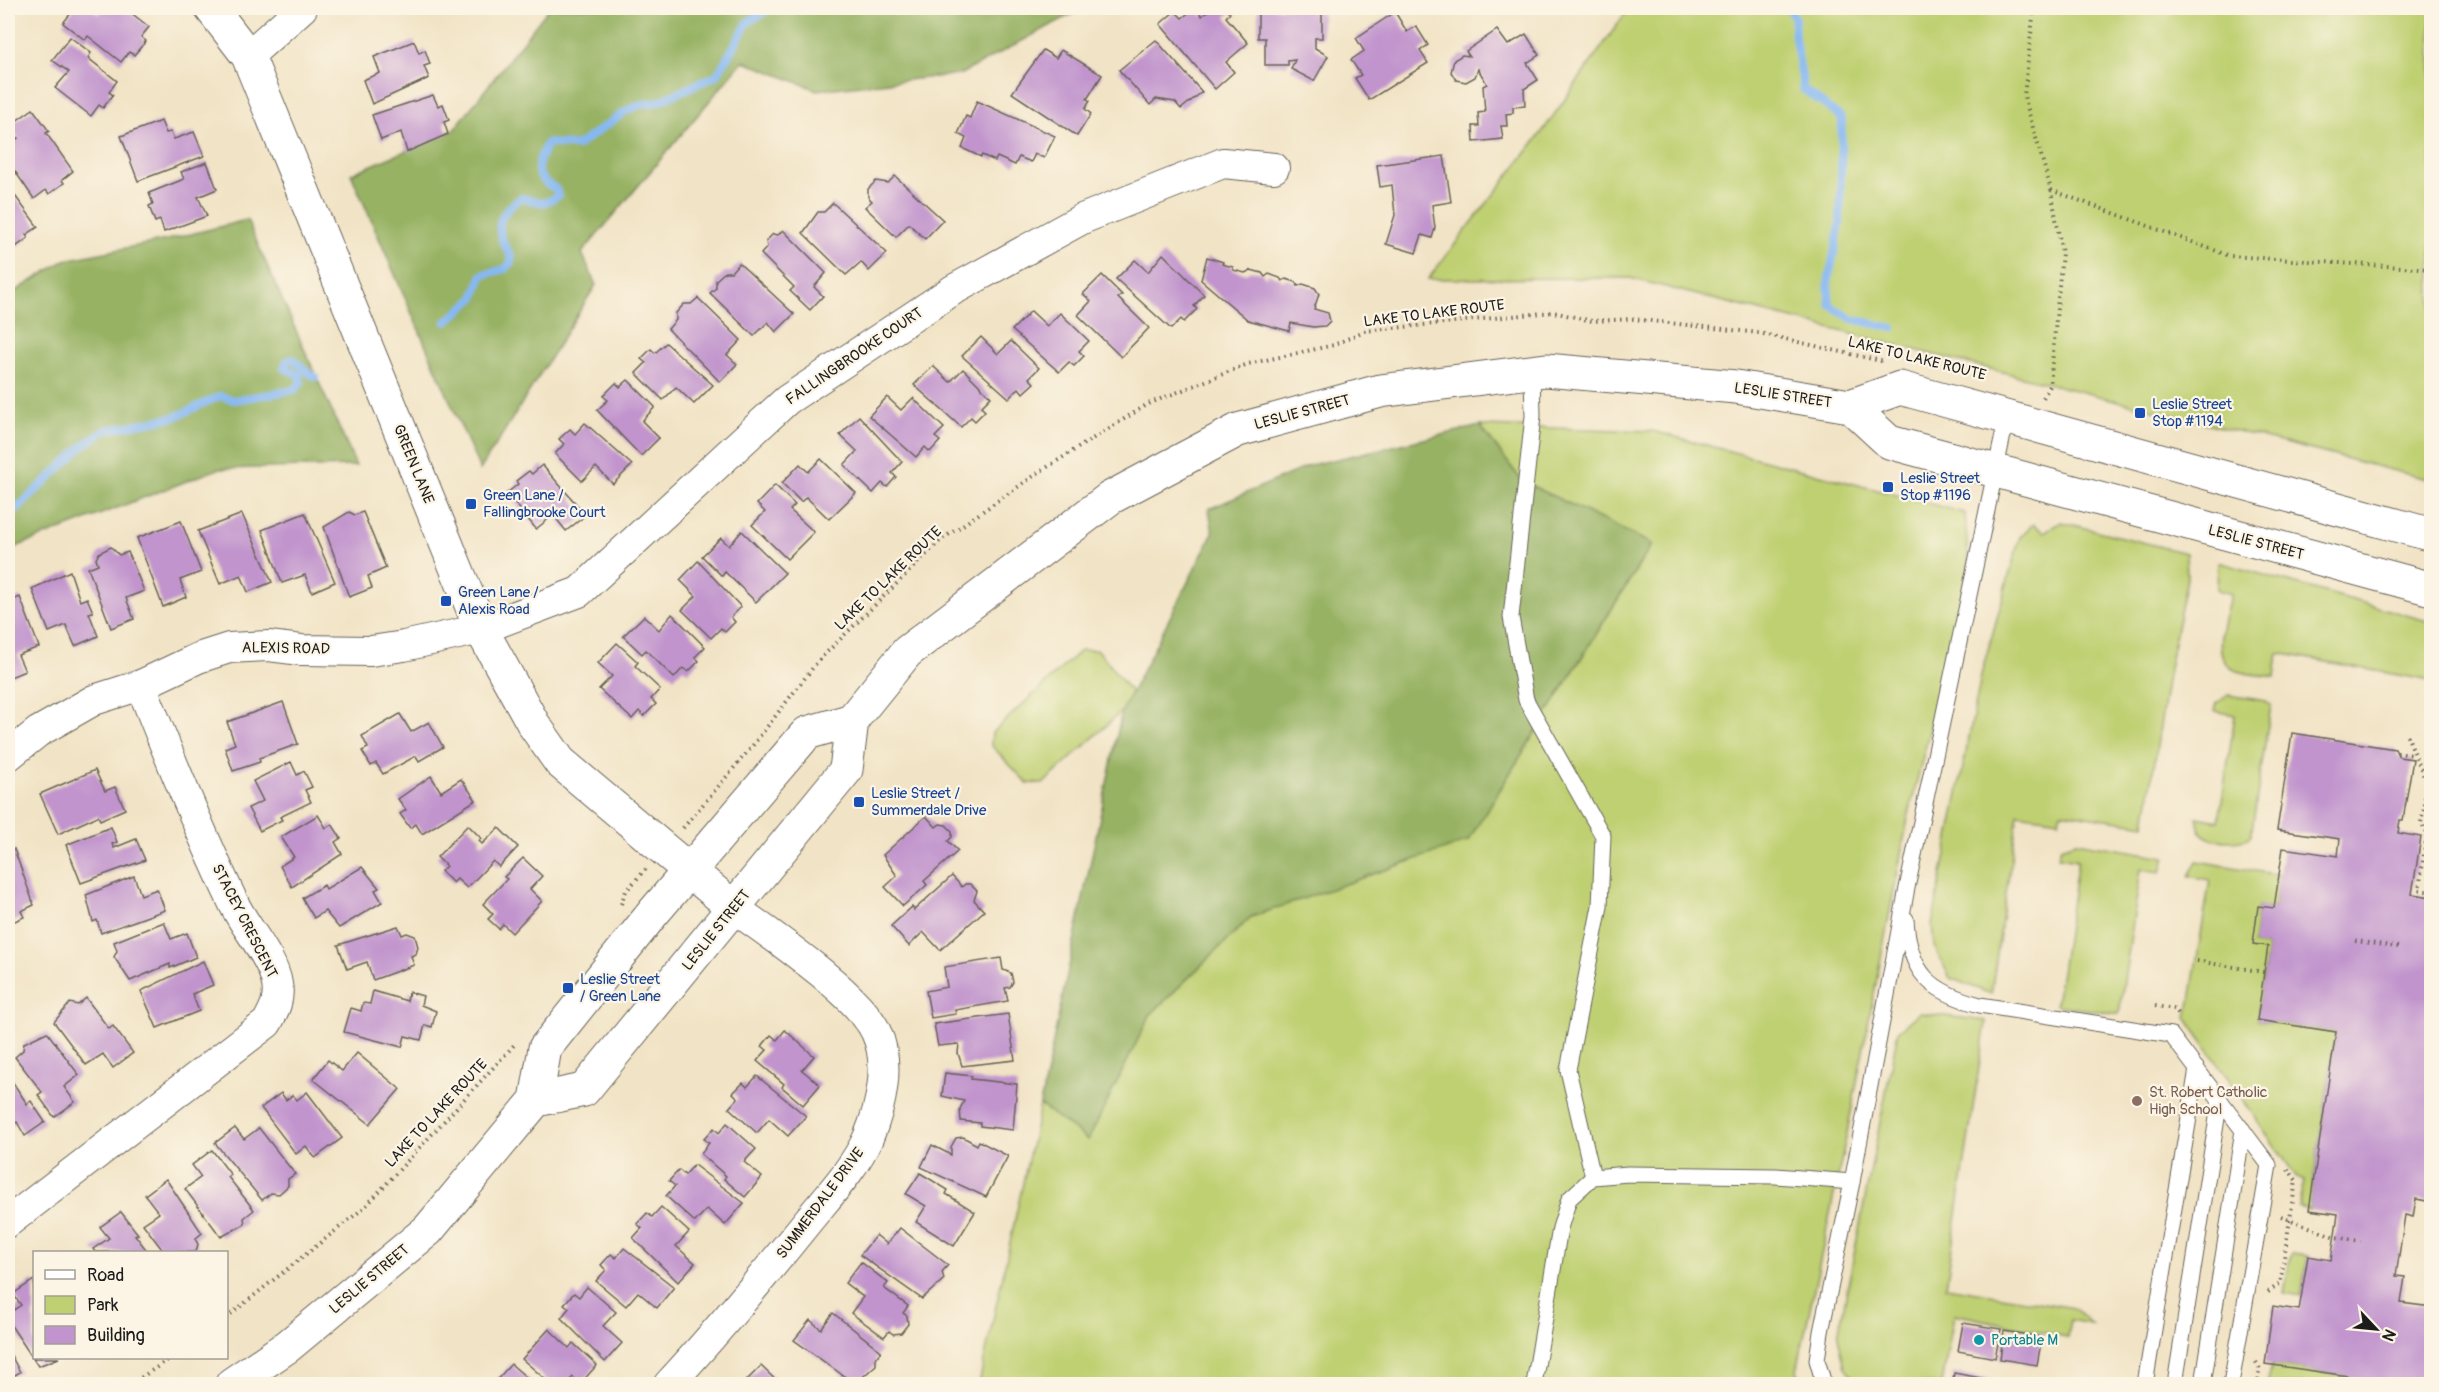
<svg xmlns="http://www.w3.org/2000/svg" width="2439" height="1392" viewBox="0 0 2439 1392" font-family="Pangolin,sans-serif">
<rect width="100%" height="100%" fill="#fcf5e5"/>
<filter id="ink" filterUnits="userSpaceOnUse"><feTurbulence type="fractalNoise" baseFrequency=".0167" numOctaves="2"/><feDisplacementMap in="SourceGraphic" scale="12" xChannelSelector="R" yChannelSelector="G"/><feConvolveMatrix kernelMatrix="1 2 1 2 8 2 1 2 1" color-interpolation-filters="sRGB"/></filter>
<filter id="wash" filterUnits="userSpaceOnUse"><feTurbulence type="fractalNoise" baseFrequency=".008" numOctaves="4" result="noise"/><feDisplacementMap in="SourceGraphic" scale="24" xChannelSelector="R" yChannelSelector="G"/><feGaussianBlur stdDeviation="1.35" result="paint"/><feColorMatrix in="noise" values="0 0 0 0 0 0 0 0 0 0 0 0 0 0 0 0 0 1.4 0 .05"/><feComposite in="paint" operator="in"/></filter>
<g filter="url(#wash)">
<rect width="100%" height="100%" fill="#f1e3c5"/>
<g fill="#bfd072" stroke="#6e7647" stroke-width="1.5">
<path d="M1629 8H2431V480L1630 278 1428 279 1540 135Z"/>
<path d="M1480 426 1653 431 1965 513 1969 569 1908 818 1847 1133 1797 1370 1802 1384H979L1040 1105 1088 1140 1150 1015 1251 917 1468 841 1652 544 1522 481Z"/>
<path d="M2061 522 2186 553 2187 578 2169 668 2145 825 2061 812 2059 820 2018 814 1991 994 1950 978 1934 946 1932 925 1982 671 2020 537 2033 524 2044 532Z"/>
<path d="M2218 562 2431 622V681L2278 653 2275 677C2263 675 2249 675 2237 671 2207 660 2226 615 2231 594L2217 590Z"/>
<path d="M1081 650H1098L1131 692 1122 711 1043 784 1027 783 991 745 992 733Z"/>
<path d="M2228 695 2266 701 2271 705 2251 836C2241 843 2208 843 2201 832 2198 828 2198 821 2197 817L2219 821 2235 715 2215 711 2217 703Z"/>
<path d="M2076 842 2165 857 2161 872 2141 869 2119 1014 2056 1005 2078 860 2058 857 2061 847Z"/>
<path d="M2197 861 2280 875 2274 908 2258 906 2253 944 2268 946 2257 1020 2336 1032 2309 1210 2298 1207 2304 1181 2297 1178 2187 1019 2210 880 2189 876Z"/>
<path d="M1919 1013 1986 1021 1946 1287 2074 1308 2091 1324 2070 1320 2067 1337 1954 1314 1942 1384H1861L1845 1368 1838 1336 1898 1031Z"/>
<path d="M2291 1254 2308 1256 2301 1296 2284 1293Z"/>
<path d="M2272 1365 2348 1376 2347 1384H2267Z"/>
</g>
<g fill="#97b264" stroke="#5a6740" stroke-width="1.5">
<path d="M549 8H1083L961 74 817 90 743 61 582 253 596 285 480 470 351 174 453 131Z"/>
<path d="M247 220 356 466 218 469 8 550V296L65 260 167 240Z"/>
<path d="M1480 426 1522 481 1652 544 1468 841 1251 917 1150 1015 1088 1140 1040 1105 1122 711 1213 533 1209 509 1311 465Z"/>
</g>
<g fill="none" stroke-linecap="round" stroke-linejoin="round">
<g stroke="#86b8f3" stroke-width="8">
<path d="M1789 8 1795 19C1792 41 1802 65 1803 89L1842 118 1840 224 1828 283 1830 305 1852 319 1893 328"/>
<path d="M446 322 474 298 482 275 505 269 511 263V256C494 231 495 215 521 198L544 203 558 196 556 189C531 176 536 166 547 143L577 146 626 111 642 104 658 102 717 75 748 22 771 8"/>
<path d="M8 517 85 444 106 430 175 417 220 396 234 400 294 390 301 383 299 375 284 368 287 361 292 359C301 364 306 374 316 377"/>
</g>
</g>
<g id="blocks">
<g fill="#c194cd">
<path d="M75 8H90L99 14 104 8H125L149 27 141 37 146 41 134 55 129 52 121 62 88 36 85 40 63 23Z"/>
<path d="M1195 8 1202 16 1212 8H1225L1230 13 1226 17 1248 43 1226 62 1234 72 1215 89 1160 24 1175 11 1182 18Z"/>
<path d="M1258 8H1322V38H1315V48L1328 56 1314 81 1291 69 1295 60 1288 61V65H1265V38H1258Z"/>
<path d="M1395 12 1407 32 1416 26 1428 45 1420 51 1428 63 1369 100 1355 78 1361 75 1351 60 1364 51 1356 38Z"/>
<path d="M1497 30 1508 45 1526 34 1539 55 1527 63 1538 80 1524 89 1525 106 1513 107V113L1506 114 1507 126H1501L1503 139 1474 142 1473 126H1479L1478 113 1485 112 1483 86 1487 84 1478 69 1475 77 1466 82 1456 80 1451 72 1454 60 1462 55 1469 56 1466 51Z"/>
<path d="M70 37 91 53 88 58 117 81 109 92 113 95 103 108 99 105 91 116 55 88 69 72 52 60Z"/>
<path d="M1156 40 1202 92 1181 109 1175 102 1156 99 1150 105 1119 70Z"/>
<path d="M414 41 419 53 425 50 430 64 424 66 429 78 372 104 363 80 380 73 374 57Z"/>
<path d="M1043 50 1056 58 1061 50 1102 75 1087 99 1090 101 1085 109 1091 114 1077 136 1012 93Z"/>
<path d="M433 95 438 106 443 104 449 120 444 122 448 134 407 152 401 132 381 140 372 115Z"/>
<path d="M977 101 1055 136 1044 158 1035 154 1031 162 1019 157 1015 165 997 157 995 161 982 155 981 157 962 148 966 138 958 134 966 116 970 118Z"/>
<path d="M33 109 49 131 46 133 73 171 62 180 64 183 49 194 46 190 34 199 8 161V146L18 138 9 126Z"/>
<path d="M161 121 166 133 171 132 174 139 194 132 204 156 138 181 121 136Z"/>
<path d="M1444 156 1451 202 1432 205 1435 228 1432 238 1422 235 1416 253 1386 244 1395 215 1392 185 1380 187 1377 165Z"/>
<path d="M207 162 217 189 198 197 207 216 164 232 160 220 155 222 149 206 153 204 149 193 184 179 181 172Z"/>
<path d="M895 176 943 220 925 239 909 224 896 237 865 207 872 201 868 197V189L876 181 888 183Z"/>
<path d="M8 179 13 187 10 189 38 227 26 235 28 238 13 249 11 245 8 248Z"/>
<path d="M833 203 887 253 869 271 861 262 846 275 803 233 818 212H824Z"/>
<path d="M783 230 826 273 814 287 823 296 810 310 790 291 794 287 761 254 767 247 766 241 773 234 778 235Z"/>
<path d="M1163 254 1204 295 1194 306 1197 309 1184 322 1181 319 1171 329 1116 279 1135 260 1148 272Z"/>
<path d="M1207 257 1223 262 1222 264 1233 267V270L1245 273 1251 270 1262 273 1265 277 1269 274 1280 278 1282 281 1286 279 1296 282 1298 286 1303 284 1315 288 1319 294 1314 309 1328 313 1330 321 1325 326 1313 327 1291 323 1289 331 1248 320 1201 280Z"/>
<path d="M739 263 794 314 776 332 768 322 754 336 710 293 716 288V280L725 272H731Z"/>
<path d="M1102 275 1122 295 1118 298 1149 328 1121 357 1078 315 1091 301 1083 294Z"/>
<path d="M698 298 741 340 727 355 737 364 720 382 668 329 676 320V313L684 304H691Z"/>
<path d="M1031 311 1047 326 1060 313 1089 341 1079 351 1084 356 1074 366 1069 362 1059 372 1012 330Z"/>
<path d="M981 337 998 354 1011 341 1039 368 1029 378 1034 383 1023 393 1019 388 1009 398 962 356Z"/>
<path d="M666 343 713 385 694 404 676 387 663 400 636 373 646 363 641 359 651 349 655 353Z"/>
<path d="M933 366 950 382 963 369 991 397 981 407 985 411 975 421 971 417 961 427 914 385Z"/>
<path d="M628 380 655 407 642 421 659 438 641 456 597 410 608 400 603 396 616 383 620 387Z"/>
<path d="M887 397 901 410 913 398 944 428 935 437 940 441 930 452 925 447 916 457 869 416Z"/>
<path d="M859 416 902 462 892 473 896 477 887 487 882 483 873 493 844 465 857 451 840 435Z"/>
<path d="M585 423 632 465 613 484 596 467 582 481 555 454 564 444 559 439 570 429 575 434Z"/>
<path d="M821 459 856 493 829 519 806 497 801 502 782 483 800 464 808 472Z"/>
<path d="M542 465 586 515 566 531 551 512V517L536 529 507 493 518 484 516 481 529 471 532 474Z"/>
<path d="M775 485 795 505 790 510 814 532 787 559 752 525 765 512 757 504Z"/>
<path d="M349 512 355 515 363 512 386 568 368 576 372 588 349 597 324 527Z"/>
<path d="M305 513 335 582 312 592 305 575 282 583 262 530Z"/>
<path d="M242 514 272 582 248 592 241 575 220 584 198 531Z"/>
<path d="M181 521 201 572 180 580 186 597 163 607 137 538Z"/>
<path d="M742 531 785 573 756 602 725 572 722 576 702 556 721 538 729 546Z"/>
<path d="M111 547 119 555 128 552 144 591 126 598 134 619 111 628 88 568 98 564 96 559 99 553Z"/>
<path d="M698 561 741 607 731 617 735 622 725 632 721 628 711 638 682 610 696 596 680 580Z"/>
<path d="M70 571 80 601 87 598 93 612 89 613 98 636 75 646 66 625 49 632 32 589Z"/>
<path d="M20 597 39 647 18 655 25 671 8 678V602Z"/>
<path d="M672 614 705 647 695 657 699 661 688 672 683 668 674 678 646 650 642 654 623 636 644 616 659 630Z"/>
<path d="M617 643 638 662 635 666 660 689 651 699 656 704 644 716 639 711 632 719 599 689 612 676 598 663Z"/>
<path d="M283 702 298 744 259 758 260 762 233 771 225 748 235 744 227 722Z"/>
<path d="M400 714 411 732 429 722 443 747 419 761 416 756 383 774 376 763 371 766 362 751 368 748 362 736Z"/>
<path d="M2292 733 2395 749 2399 757 2413 759 2403 820H2400L2398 833 2421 837 2412 894 2432 897V1202L2416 1199 2413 1217 2405 1215 2396 1276 2405 1277 2401 1303 2432 1307V1384H2347L2348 1376 2265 1364 2273 1306 2299 1310 2308 1256 2331 1260 2338 1214 2309 1210 2336 1032 2257 1020 2268 946 2253 944 2258 906 2274 908 2283 848 2338 856 2340 839 2277 830Z"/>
<path d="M291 762 297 775 304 771 312 787 305 790 311 802 280 817 282 820 260 831 248 808 263 801 253 781Z"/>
<path d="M95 770 105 791 115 787 125 809 100 820 98 816 58 834 40 794Z"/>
<path d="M431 776 441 792 461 779 476 800 422 834 416 824 410 828 400 814 406 810 398 799Z"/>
<path d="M318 815 326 828 332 824 341 838 335 842 342 854 292 887 280 866 294 857 281 837Z"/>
<path d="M926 816 936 827 940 824 946 825 952 831V837L948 841 958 851 924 881 927 885 903 906 885 887 897 876 883 855Z"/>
<path d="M468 825 481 838 479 841 482 844 499 828 518 847 499 867 493 861 467 888 457 879 453 883 441 871 446 866 437 857Z"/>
<path d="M111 827 117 842 112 844 114 848 136 839 145 860 81 883 66 845Z"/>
<path d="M14 849 34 905 21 911 24 917 8 924V852Z"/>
<path d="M523 858 542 876 530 889 542 901 512 933 503 924 499 929 488 919 493 914 483 904 507 879 504 877Z"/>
<path d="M362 867 379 888 375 890 382 902 339 928 325 911 314 918 302 898 324 885 326 889Z"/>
<path d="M134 876 141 895 157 889 165 910 101 933 97 920 93 922 86 895Z"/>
<path d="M952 876 962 887 965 884H970L977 891 974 900 984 911 940 950 923 932 909 946 891 926 912 907 914 910Z"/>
<path d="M164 922 171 939 187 933 196 957 170 968V964L130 981 114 957 117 951 114 942Z"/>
<path d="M398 926 402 935 407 933 415 936 418 947 416 954 411 956 414 965 373 980 367 962 347 969 338 945Z"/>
<path d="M1001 958 1003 970 1011 973 1013 982 1010 987 1005 988 1008 1001 955 1010 956 1014 931 1018 926 991 947 987 944 967Z"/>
<path d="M203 961 213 985 192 994 199 1011 157 1028 141 991Z"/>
<path d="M373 991 407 1001 409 992 423 996 421 1005 436 1011 432 1027 425 1025 421 1040 405 1036 402 1047 344 1032 351 1008 361 1011 363 1003 370 1004Z"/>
<path d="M86 998 109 1029 113 1026 133 1053 113 1068 103 1054 86 1065 54 1022 70 1003 78 1005Z"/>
<path d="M1008 1014 1015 1060 962 1066 958 1053 959 1044 938 1046 934 1024Z"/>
<path d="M785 1030 814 1056 802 1070 820 1085 803 1105 782 1087 784 1084 757 1061 767 1050 762 1046 771 1035 777 1040Z"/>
<path d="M47 1032 79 1075 64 1087 75 1102 54 1117 38 1095 42 1092 15 1057 23 1050 24 1043Z"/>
<path d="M357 1053 400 1089 370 1124 313 1079 328 1060 342 1071Z"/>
<path d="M945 1073 972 1076 971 1079 1017 1084 1013 1130 980 1126V1123L961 1121 960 1109 964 1101 942 1096Z"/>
<path d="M8 1075 27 1104 31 1101 45 1122 25 1136 17 1122 8 1128Z"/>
<path d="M757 1076 806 1116 788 1136 769 1119 757 1133 729 1108 738 1098 733 1093 743 1083 747 1087Z"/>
<path d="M307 1092 342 1138 315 1158 306 1146 296 1154 261 1108 281 1093 286 1100 293 1095 297 1100Z"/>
<path d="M727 1123 756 1149 744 1162 762 1177 745 1197 724 1179 726 1176 701 1154 709 1143 704 1139 714 1128 719 1133Z"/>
<path d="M235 1128 244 1139 259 1128 295 1174 288 1179V1186L279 1194 271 1193 262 1200 215 1143Z"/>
<path d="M963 1137 977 1145 979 1141 1008 1156 986 1197 921 1167 932 1145 951 1155V1147L956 1138Z"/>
<path d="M212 1150 231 1175 228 1177 254 1210 244 1218 245 1224 221 1237 185 1189 201 1177 192 1165Z"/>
<path d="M694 1165 744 1203 725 1225 707 1209 695 1222 666 1196 675 1186 669 1181 679 1170 685 1175Z"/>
<path d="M920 1173 948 1190 946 1194 975 1212 954 1246 916 1222 926 1206 906 1194Z"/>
<path d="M166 1179 202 1233 195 1239 198 1244 196 1252H164L143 1224 159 1213 145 1195Z"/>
<path d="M661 1207 689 1232 676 1246 695 1263 678 1282 633 1238 642 1228 637 1224 647 1213 652 1217Z"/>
<path d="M121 1212 138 1234 135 1235 148 1252H95L93 1249 109 1238 100 1227Z"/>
<path d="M900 1228 948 1265 942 1272 944 1279 922 1299 860 1255 876 1235 887 1244Z"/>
<path d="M624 1248 674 1287 657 1308 638 1292 626 1306 596 1281 606 1270 601 1265 611 1254 616 1258Z"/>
<path d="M861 1262 888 1283 884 1288 908 1306 903 1313 907 1316 908 1324 901 1333 893 1334 889 1331 884 1337 851 1313 863 1297 845 1283Z"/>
<path d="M34 1280V1358H59L38 1366 8 1321V1314L21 1305 13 1294Z"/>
<path d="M587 1287 616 1312 603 1326 622 1343 605 1362 561 1318 569 1308 564 1304 574 1293 579 1297Z"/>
<path d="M833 1313 881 1351 876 1358V1365L855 1384 794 1340 810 1320 821 1329Z"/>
<path d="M1963 1323 2001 1329 1995 1358 1958 1351Z"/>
<path d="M549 1329 569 1348 573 1343 597 1365 580 1384 573 1377 566 1384H551L522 1359Z"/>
<path d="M2004 1331 2042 1337 2037 1365 2000 1359Z"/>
<path d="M8 1350 20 1372 10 1378 8 1384Z"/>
<path d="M511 1364 534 1384H493Z"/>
<path d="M761 1366 780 1384H743Z"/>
<path d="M1954 1373 1992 1380 1991 1384H1952Z"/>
</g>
</g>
</g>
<g filter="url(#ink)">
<use href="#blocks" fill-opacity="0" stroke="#676257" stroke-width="1.5"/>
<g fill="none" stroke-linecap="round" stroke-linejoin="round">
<g stroke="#676257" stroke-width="17">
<g id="service">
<path d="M1532 372 1533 416 1511 617 1526 700 1603 836 1600 906 1568 1070 1593 1177"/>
<path d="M1906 919C1909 973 1930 992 1980 1005L2171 1035 2269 1165 2231 1384"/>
<path d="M1534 1384 1560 1228 1569 1199 1593 1177 1628 1174 1776 1176 1852 1182 1907 888 2007 416"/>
<path d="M1824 1384 1817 1360 1821 1332 1852 1182"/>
<path d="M2145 1384 2197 1069"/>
<path d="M2175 1384 2220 1099"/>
<path d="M2203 1384 2243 1130"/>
</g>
</g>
<g stroke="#676257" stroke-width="32">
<g id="minor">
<path d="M248 56 302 8"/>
<path d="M8 756 38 732 94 700 141 685 198 658 229 648 269 646 301 650 371 651 404 646 481 629 579 592 787 400 953 290 1082 219 1223 163 1274 168"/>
<path d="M8 1222 267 1023C274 1010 280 1000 277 984 273 958 246 929 234 904 200 832 170 759 141 685"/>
<path d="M669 1384C717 1332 762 1278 807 1222 828 1196 854 1169 868 1138 881 1107 891 1064 876 1032 859 994 770 934 734 908"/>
</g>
</g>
<g stroke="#676257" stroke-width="35">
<path id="tertiary" d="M211 8 248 56 481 629 534 725 560 762 734 908"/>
</g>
<g stroke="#676257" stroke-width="35">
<g id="secondary">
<path d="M1850 406 1889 442 2432 589"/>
<path d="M536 1100 584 1090 846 770 852 720 907 652 1110 498 1238 430 1380 391 1546 370 1736 387 1850 406 1900 388 2432 535"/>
<path d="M232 1384 288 1346 428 1230 536 1100 545 1048 653 913 807 733 852 720"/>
</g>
</g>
<g stroke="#676257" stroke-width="4" stroke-dasharray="1.5 4.5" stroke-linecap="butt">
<path d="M2034 8 2024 96 2051 190 2062 253 2050 386 2043 398"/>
<path d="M2051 190 2230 256 2432 269"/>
<path d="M2407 735 2427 784 2421 823 2427 833 2419 890 2432 892"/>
<path d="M2397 753 2414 755"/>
<path d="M2427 783 2432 755"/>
<path d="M683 828 750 749 818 661 941 540 1041 471 1148 404 1248 364 1334 345 1364 331 1553 312 1592 321 1633 319 1759 333 1885 362"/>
<path d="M621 904 626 891 646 869"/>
<path d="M2355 941 2398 947"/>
<path d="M2197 961 2264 972"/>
<path d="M2155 1006 2175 1009 2180 1016"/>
<path d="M2281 1216 2335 1237 2361 1241"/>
<path d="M2268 1292 2280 1284 2296 1180 2288 1169"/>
<path d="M226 1318 365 1207 515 1044"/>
<path d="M2256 1362 2260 1369 2258 1384"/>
<path d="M131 1384 171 1358"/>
</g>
<use href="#service" stroke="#fff" stroke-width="15"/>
<use href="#minor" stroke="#fff" stroke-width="30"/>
<use href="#tertiary" stroke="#fff" stroke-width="33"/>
<use href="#secondary" stroke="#fff" stroke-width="33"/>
</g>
</g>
<g fill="#1a4fb4" stroke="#fcf5e5" stroke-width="2">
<rect x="2134" y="407" width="12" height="12" rx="3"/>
<rect x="1882" y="481" width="12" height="12" rx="3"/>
<rect x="465" y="498" width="12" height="12" rx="3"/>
<rect x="440" y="595" width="12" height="12" rx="3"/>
<rect x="853" y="796" width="12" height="12" rx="3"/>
<rect x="562" y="982" width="12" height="12" rx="3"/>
</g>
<circle fill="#8d6e63" stroke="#fcf5e5" stroke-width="2" cx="2137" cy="1101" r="6"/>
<circle fill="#0f9aa8" stroke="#fcf5e5" stroke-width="2" cx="1979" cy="1340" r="6"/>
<g text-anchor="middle" stroke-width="4.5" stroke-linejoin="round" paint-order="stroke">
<g font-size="15" fill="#1c1c1c" stroke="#fcf5e5">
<text transform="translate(1434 313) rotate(-7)" y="5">LAKE TO LAKE ROUTE</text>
<text transform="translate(854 356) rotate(-34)" y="5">FALLINGBROOKE COURT</text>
<text transform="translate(1917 358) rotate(14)" y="5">LAKE TO LAKE ROUTE</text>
<text transform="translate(1783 395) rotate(9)" y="5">LESLIE STREET</text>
<text transform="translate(1302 412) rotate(-15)" y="5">LESLIE STREET</text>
<text transform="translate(414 464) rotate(68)" y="5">GREEN LANE</text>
<text transform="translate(2256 542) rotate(15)" y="5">LESLIE STREET</text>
<text transform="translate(888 578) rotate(-44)" y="5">LAKE TO LAKE ROUTE</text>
<text transform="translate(286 648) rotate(1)" y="5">ALEXIS ROAD</text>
<text transform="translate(245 921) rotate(63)" y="5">STACEY CRESCENT</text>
<text transform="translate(716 930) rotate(-51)" y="5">LESLIE STREET</text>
<text transform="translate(436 1113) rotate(-47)" y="5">LAKE TO LAKE ROUTE</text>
<text transform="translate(820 1203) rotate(-53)" y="5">SUMMERDALE DRIVE</text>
<text transform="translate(369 1279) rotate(-40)" y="5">LESLIE STREET</text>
</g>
<g font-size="15" fill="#164399" stroke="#fcf5e5" text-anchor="start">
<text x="2152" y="409">Leslie Street<tspan x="2152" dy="17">Stop #1194</tspan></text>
<text x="1900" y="483">Leslie Street<tspan x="1900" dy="17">Stop #1196</tspan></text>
<text x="483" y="500">Green Lane /<tspan x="483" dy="17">Fallingbrooke Court</tspan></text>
<text x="458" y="597">Green Lane /<tspan x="458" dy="17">Alexis Road</tspan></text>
<text x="871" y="798">Leslie Street /<tspan x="871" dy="17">Summerdale Drive</tspan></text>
<text x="580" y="984">Leslie Street<tspan x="580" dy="17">/ Green Lane</tspan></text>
</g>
<g font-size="15" fill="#785e54" stroke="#fcf5e5" text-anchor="start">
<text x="2149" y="1097">St. Robert Catholic<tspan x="2149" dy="17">High School</tspan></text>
</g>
<g font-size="15" fill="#0d838f" stroke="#fcf5e5" text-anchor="start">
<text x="1991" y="1345">Portable M</text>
</g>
</g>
<rect width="2439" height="1392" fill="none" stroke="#fcf5e5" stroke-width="30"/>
<rect x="33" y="1251" width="195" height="108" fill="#fcf5e5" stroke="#a29e95" stroke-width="1.5"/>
<rect x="45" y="1270" width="30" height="9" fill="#ffffff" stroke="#a29e95" stroke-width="1.5"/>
<text x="87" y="1281" font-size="18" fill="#1c1c1c">Road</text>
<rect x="45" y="1296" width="30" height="18" fill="#bfd072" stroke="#a29e95" stroke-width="1.5"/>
<text x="87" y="1311" font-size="18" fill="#1c1c1c">Park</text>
<rect x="45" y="1326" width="30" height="18" fill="#c194cd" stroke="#a29e95" stroke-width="1.5"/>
<text x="87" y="1341" font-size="18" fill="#1c1c1c">Building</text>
<g transform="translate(2376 1329) rotate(116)" stroke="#fcf5e5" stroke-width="4.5" paint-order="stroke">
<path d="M0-4.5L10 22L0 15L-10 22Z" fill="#1c1c1c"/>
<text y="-9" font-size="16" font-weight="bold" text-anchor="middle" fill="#1c1c1c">N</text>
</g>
</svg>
